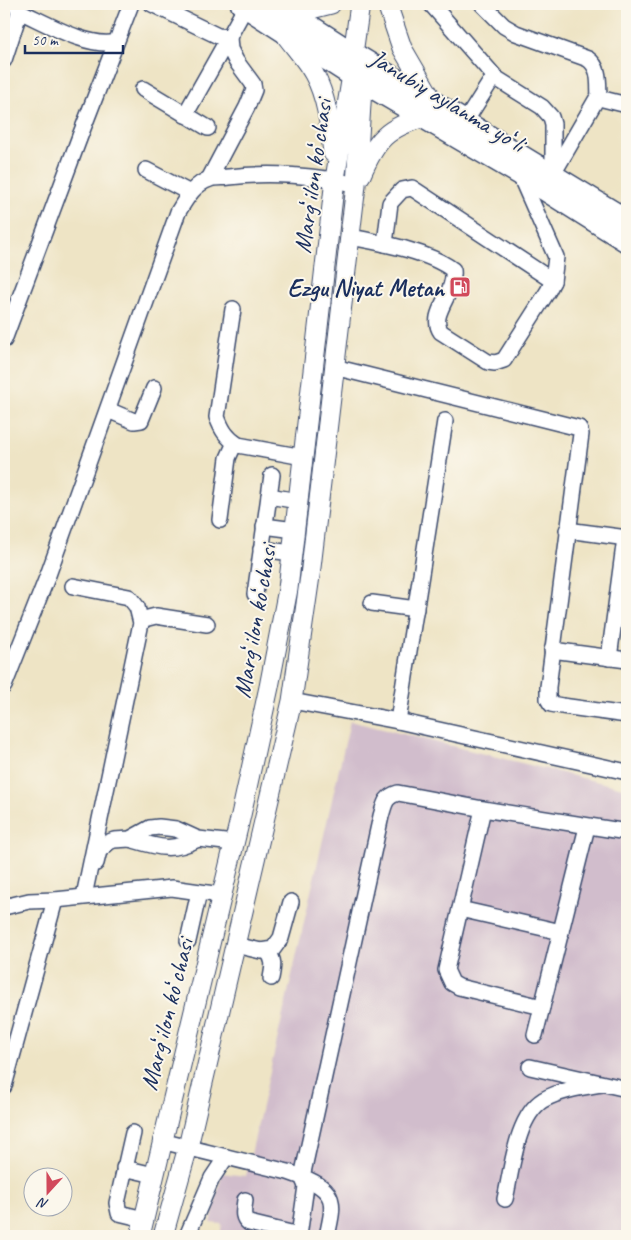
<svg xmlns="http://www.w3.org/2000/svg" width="631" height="1240" viewBox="0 0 631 1240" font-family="Caveat,sans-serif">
<rect width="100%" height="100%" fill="#fbf7ec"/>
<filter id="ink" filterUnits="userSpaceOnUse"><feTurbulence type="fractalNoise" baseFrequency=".02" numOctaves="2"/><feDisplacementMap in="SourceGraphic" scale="10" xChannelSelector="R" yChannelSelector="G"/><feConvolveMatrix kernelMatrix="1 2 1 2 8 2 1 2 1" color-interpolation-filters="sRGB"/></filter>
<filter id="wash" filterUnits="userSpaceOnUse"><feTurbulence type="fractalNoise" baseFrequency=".0096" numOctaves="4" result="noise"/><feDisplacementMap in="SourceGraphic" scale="20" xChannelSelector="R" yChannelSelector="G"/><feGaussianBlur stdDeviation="1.12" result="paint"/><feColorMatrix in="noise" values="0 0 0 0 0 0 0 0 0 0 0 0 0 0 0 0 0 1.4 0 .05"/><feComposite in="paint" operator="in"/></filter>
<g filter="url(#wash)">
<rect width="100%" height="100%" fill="#eee4c5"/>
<path fill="#d1bdcc" d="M350 721 627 789V1236H220L222 1224 211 1223 222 1173 246 1176Z"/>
</g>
<g filter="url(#ink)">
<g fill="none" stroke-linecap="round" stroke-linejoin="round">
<g stroke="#3b4a6d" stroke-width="18">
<g id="minor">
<path d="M152 4 218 36 229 37"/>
<path d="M431 4 496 78 542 107 551 117 553 124V175"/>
<path d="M482 4 504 26 516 33 588 59C601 68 598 84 599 98"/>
<path d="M19 11C44 22 89 49 116 42"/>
<path d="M4 60 18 17 19 11 15 4"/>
<path d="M143 89 208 128"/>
<path d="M185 115 229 37"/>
<path d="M465 122 489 84 496 78"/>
<path d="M146 170 190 193"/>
<path d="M553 174 596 100 599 98 627 105"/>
<path d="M209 179 247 107 254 90 253 84 236 61 230 49 229 37 246 6"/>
<path d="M350 237C381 243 428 251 453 270 456 294 428 314 441 332L488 362 495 363 504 360 548 291 553 281 556 257 519 173"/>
<path d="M385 244 390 203 402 190 412 188 553 281"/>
<path d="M233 309 217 417C222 430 226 437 238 445L303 457"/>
<path d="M4 340 80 136 131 4"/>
<path d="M334 367 579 428 581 434 548 687V699L551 704 562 706 627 715"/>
<path d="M108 410 134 421 141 420 154 388"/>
<path d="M269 496 298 501"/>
<path d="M220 520 228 458 233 447 238 445"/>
<path d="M264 526 295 530"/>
<path d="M567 530 627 538"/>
<path d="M261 549 292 553"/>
<path d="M73 586 129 597 137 607 141 623 84 896"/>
<path d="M255 594 272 475"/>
<path d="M372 603 416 609"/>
<path d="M141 623 144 619 156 616 207 624"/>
<path d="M552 650 627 660"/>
<path d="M609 658 625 538"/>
<path d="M4 686 48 575 178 212C186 199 194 184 210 179 215 177 223 178 229 177 267 172 319 175 356 185"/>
<path d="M292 701 398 721 627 772"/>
<path d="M398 721 445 421"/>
<path d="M483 809 446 970 452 983 459 987 542 1007"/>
<path d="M130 839C157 847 171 853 198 839"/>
<path d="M96 863 99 851 109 842 114 840 130 839 150 828 159 827 176 829 198 839 234 843"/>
<path d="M4 907 29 901 55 900 172 888 221 895"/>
<path d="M460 909 561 932"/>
<path d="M188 941 199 892"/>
<path d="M235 945 261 951 273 949 281 938 291 902"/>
<path d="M267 951C275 960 273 967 271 978"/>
<path d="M535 1035 587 827"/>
<path d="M530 1067 627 1089"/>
<path d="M4 1086 55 900"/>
<path d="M133 1133 117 1203 119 1213 144 1219"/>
<path d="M161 1141 288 1172 302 1177 306 1186 299 1236"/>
<path d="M124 1168 154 1175"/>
<path d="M505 1199C512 1170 516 1117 543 1100 560 1090 583 1087 602 1084"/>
<path d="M245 1200C244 1210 241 1217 249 1223L299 1235"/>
<path d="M187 1236 212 1178 226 1157"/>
<path d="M327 1236C334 1204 338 1191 302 1177L381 816C385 803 385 797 398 793L483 809 627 832"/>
</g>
</g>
<g stroke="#3b4a6d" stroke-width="21">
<g id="major">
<path d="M387 4 402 48 434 103"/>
<path d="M281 6 307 10 331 4"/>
<path d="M287 37C296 49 307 61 314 74 327 97 330 127 333 153"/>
<path d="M361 175C376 140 387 127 425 117"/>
<path d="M140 1236 241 815 269 687 288 589 335 179 352 75 353 54 360 4"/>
<path d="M163 1236 188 1147 292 701 310 576 356 185 363 72"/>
</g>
</g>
<g stroke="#3b4a6d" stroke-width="25">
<g id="highway">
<path d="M242 4 352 75 519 173 627 241"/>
<path d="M275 4 353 54 627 221"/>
</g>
</g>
<use href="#minor" stroke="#fff" stroke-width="15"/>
<use href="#major" stroke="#fff" stroke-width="19"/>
<use href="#highway" stroke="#fff" stroke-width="22"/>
</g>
</g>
<defs>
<g id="fuel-square" transform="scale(1.125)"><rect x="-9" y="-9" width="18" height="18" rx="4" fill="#d1495b" stroke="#fbf7ec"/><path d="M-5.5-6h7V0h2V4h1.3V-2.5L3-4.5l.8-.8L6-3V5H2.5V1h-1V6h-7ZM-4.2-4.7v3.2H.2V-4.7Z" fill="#fff"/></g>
</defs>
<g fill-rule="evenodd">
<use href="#fuel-square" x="460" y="287"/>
</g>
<g text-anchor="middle" stroke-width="4" stroke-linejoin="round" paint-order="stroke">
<g font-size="25" fill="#1b2f5e" stroke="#fbf7ec">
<text transform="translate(448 100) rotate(31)" y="9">Janubiy aylanma yoʻli</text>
<text transform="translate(312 176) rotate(-82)" y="9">Margʻilon koʻchasi</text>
<text transform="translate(254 621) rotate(-80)" y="9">Margʻilon koʻchasi</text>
<text transform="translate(166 1014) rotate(-76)" y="9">Margʻilon koʻchasi</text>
</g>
<g font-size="25" font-weight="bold" fill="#1b2f5e" stroke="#fbf7ec" text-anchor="end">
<text x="444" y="296">Ezgu Niyat Metan</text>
</g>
</g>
<rect width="631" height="1240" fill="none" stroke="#fbf7ec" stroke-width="20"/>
<g transform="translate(48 1192) rotate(201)"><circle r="24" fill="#fbf7ec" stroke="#a1a7b3"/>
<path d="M0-4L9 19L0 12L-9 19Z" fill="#d1495b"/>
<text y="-8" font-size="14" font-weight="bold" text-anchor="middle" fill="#1b2f5e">N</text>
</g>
<path d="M25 45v8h98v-8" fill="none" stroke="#1b2f5e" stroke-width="2.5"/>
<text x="32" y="45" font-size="15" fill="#1b2f5e" stroke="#fbf7ec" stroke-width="4" paint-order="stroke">50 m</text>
</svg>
